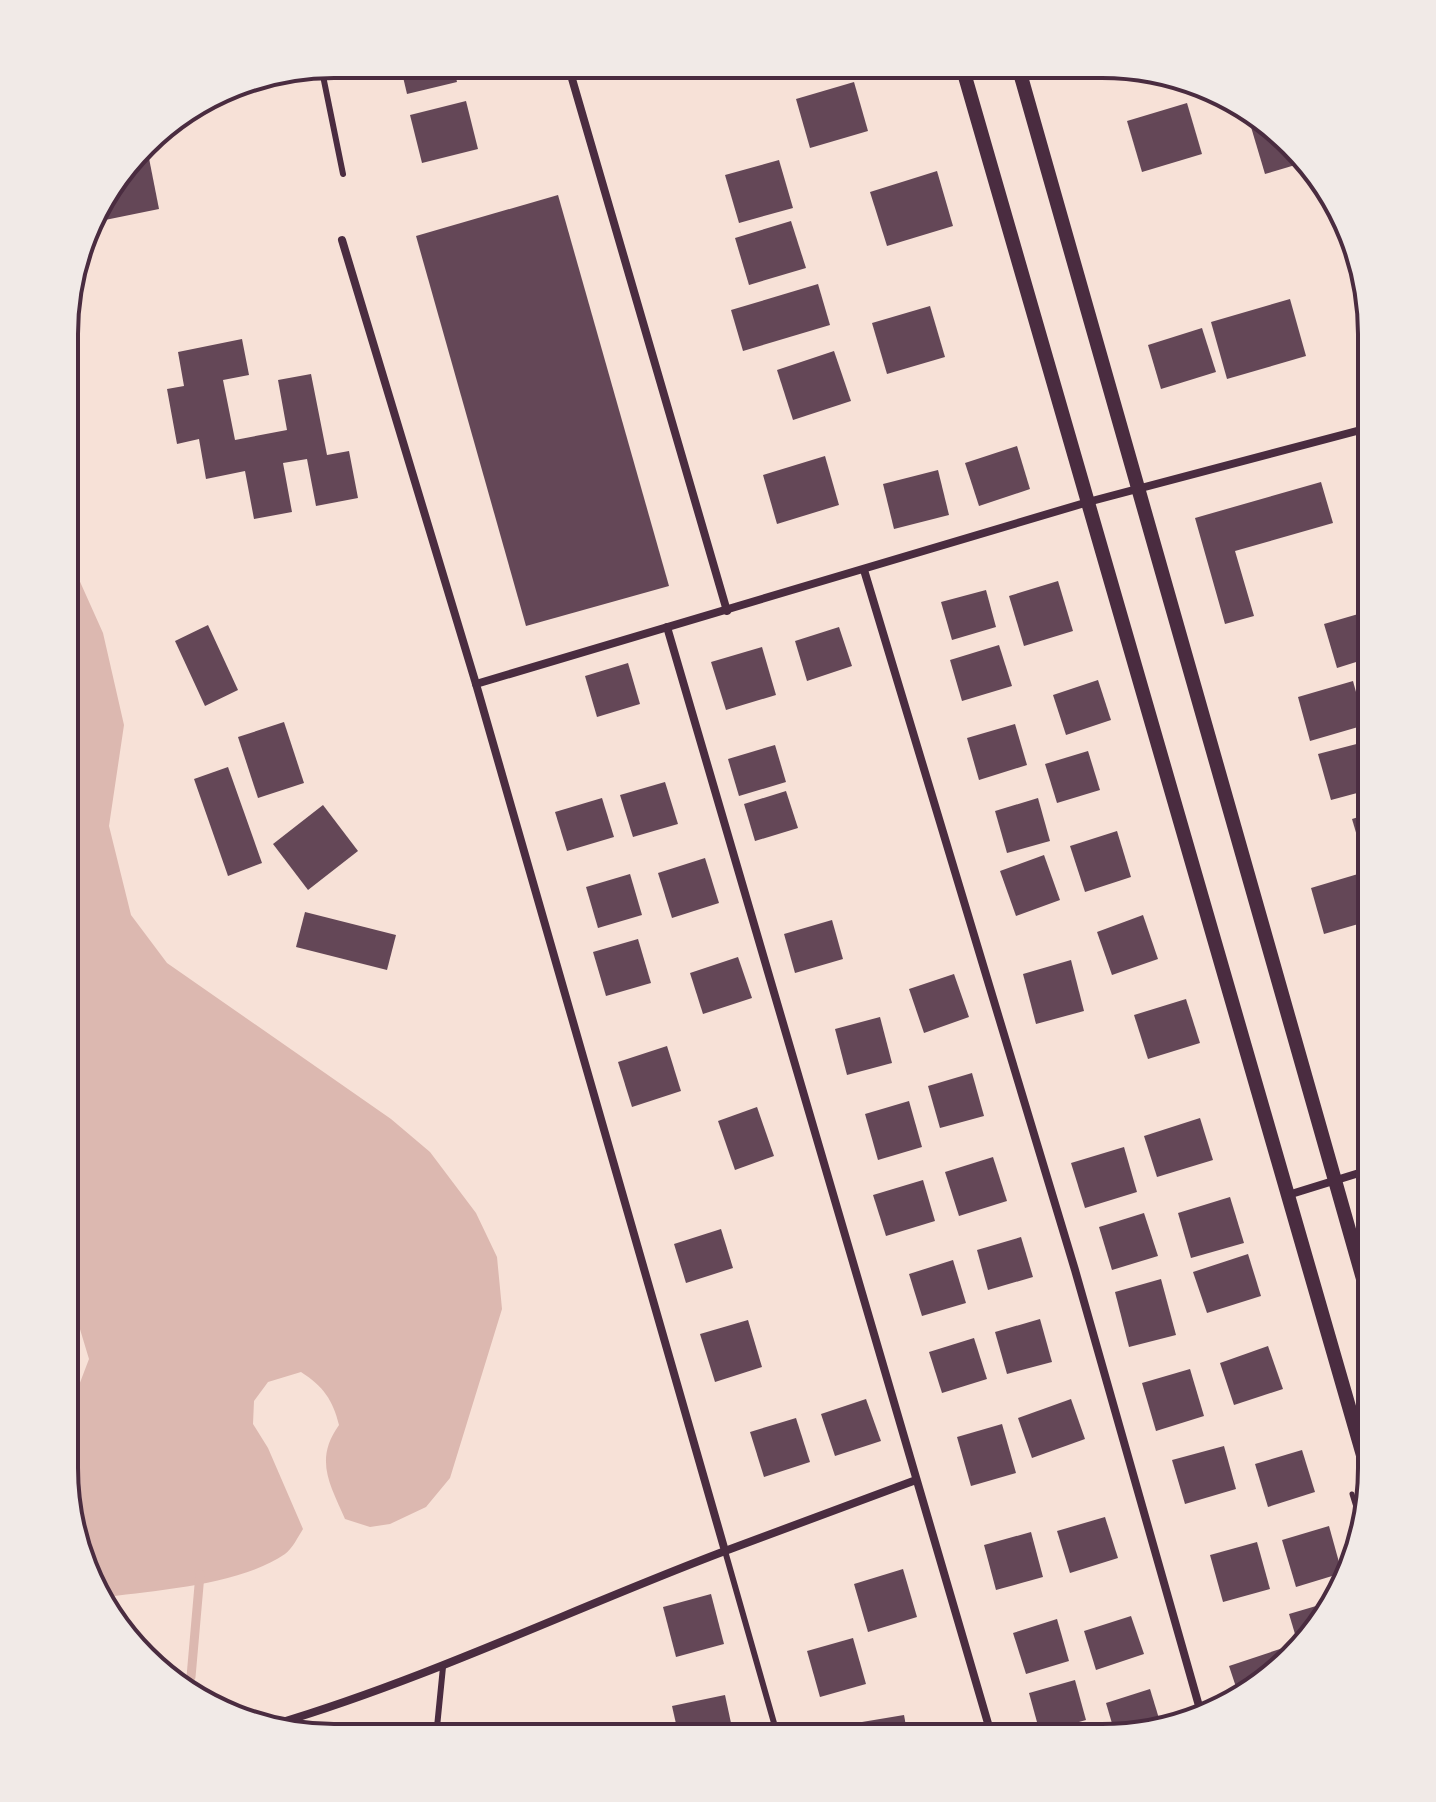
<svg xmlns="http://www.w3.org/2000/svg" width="1436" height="1802" viewBox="0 0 1436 1802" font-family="'DM Sans',sans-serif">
<rect width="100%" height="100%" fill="#f7e1d7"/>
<path fill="#dcb8b0" d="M66 564 77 575 103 633 124 725 109 826 131 915 167 963 391 1119 430 1152 476 1213 497 1257 502 1309 450 1478 426 1507 390 1524 370 1527 345 1519C330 1484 314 1460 339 1425 333 1400 323 1386 301 1372L268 1382 254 1401 253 1424 268 1448 303 1529C298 1537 292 1549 285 1554 238 1586 154 1590 99 1598L64 1468V1414L73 1401 89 1359 76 1316 64 1306Z"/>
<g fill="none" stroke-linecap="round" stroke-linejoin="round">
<path stroke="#dcb8b0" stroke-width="9" d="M191 1677 200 1574"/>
</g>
<g fill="#644757">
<path d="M400 64H453L457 82 407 94Z"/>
<path d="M854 82 868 131 810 148 796 99Z"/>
<path d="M466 101 478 149 422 163 410 115Z"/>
<path d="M1187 103 1202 154 1142 172 1127 121Z"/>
<path d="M1265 123 1302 163 1265 174 1251 127Z"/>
<path d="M146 143 159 209 105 220 101 198Z"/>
<path d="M779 160 793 208 739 223 725 175Z"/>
<path d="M937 171 953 226 887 246 870 192Z"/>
<path d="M558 195 669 586 526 626 416 236Z"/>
<path d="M791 221 806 268 749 285 735 238Z"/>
<path d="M818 284 830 325 743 351 731 310Z"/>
<path d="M1290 299 1306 356 1227 379 1211 322Z"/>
<path d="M930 306 945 357 887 374 872 323Z"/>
<path d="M1365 309 1372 334 1371 355 1358 311Z"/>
<path d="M1202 328 1216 372 1161 389 1148 345Z"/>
<path d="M242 339 249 375 223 380 235 440 287 430 278 380 311 374 327 455 349 451 358 498 316 506 307 459 283 463 292 512 254 519 245 471 206 479 199 439 177 444 167 389 184 386 178 352Z"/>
<path d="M834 351 851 401 793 420 777 370Z"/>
<path d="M1017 446 1030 489 979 506 965 463Z"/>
<path d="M825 456 839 505 777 524 763 475Z"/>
<path d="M938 470 949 515 894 529 883 484Z"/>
<path d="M1321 482 1333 523 1235 551 1254 616 1225 624 1195 518Z"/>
<path d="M1058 581 1073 631 1024 646 1009 596Z"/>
<path d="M986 590 996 627 952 640 941 602Z"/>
<path d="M1372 610V657L1337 668 1324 624Z"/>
<path d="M208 625 238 690 205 706 175 641Z"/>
<path d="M839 627 852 666 807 681 795 641Z"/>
<path d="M999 645 1012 686 962 701 950 660Z"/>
<path d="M762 647 776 695 726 710 711 662Z"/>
<path d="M628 663 640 704 597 717 585 676Z"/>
<path d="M1098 680 1111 720 1066 735 1053 695Z"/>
<path d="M1353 681 1365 725 1310 741 1298 697Z"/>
<path d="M284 722 304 783 258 798 238 737Z"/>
<path d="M1015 724 1027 765 979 780 967 738Z"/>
<path d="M1372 740V789L1331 800 1318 754Z"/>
<path d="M775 745 786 782 739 796 728 759Z"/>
<path d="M1088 751 1100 790 1057 803 1045 764Z"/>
<path d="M228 767 262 863 228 876 194 779Z"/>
<path d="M665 782 678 824 633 837 620 795Z"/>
<path d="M786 791 798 828 755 841 744 804Z"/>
<path d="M602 798 614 837 567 851 555 812Z"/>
<path d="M1038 798 1050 841 1007 853 995 811Z"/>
<path d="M323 805 358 851 308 890 273 844Z"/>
<path d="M1372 813V861L1365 863 1352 819Z"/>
<path d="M1117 831 1131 877 1085 892 1070 846Z"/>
<path d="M1044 855 1060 900 1016 916 1000 871Z"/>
<path d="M705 858 719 903 672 918 658 873Z"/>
<path d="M630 874 642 915 598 928 586 887Z"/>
<path d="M1358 874 1372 920 1324 934 1311 888Z"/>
<path d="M305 912 396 935 387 970 296 947Z"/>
<path d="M1143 915 1158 959 1112 975 1097 932Z"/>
<path d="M832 920 843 959 795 973 784 934Z"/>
<path d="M638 939 651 983 606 996 593 952Z"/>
<path d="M738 957 752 998 703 1014 690 973Z"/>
<path d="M1071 960 1084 1011 1036 1024 1023 974Z"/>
<path d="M954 974 969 1017 924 1033 909 989Z"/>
<path d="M1186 999 1200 1043 1148 1059 1134 1015Z"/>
<path d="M880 1017 892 1063 847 1075 835 1029Z"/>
<path d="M667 1046 681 1091 632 1107 618 1062Z"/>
<path d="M972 1073 984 1116 940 1128 928 1086Z"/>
<path d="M909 1101 922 1147 878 1160 865 1114Z"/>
<path d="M757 1107 774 1156 735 1170 718 1121Z"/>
<path d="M1200 1118 1213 1160 1157 1177 1144 1136Z"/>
<path d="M1124 1147 1137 1192 1085 1208 1071 1163Z"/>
<path d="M993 1157 1007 1201 959 1216 945 1172Z"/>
<path d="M923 1180 935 1221 886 1236 873 1195Z"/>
<path d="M1230 1197 1244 1243 1191 1258 1178 1213Z"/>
<path d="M1144 1213 1158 1256 1112 1270 1099 1227Z"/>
<path d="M721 1229 733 1268 686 1283 674 1244Z"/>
<path d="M1021 1237 1033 1277 988 1290 977 1250Z"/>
<path d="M1248 1254 1261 1296 1207 1313 1193 1272Z"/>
<path d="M953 1260 966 1303 922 1316 909 1274Z"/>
<path d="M1161 1279 1176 1335 1129 1347 1115 1292Z"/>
<path d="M1040 1319 1052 1362 1007 1374 995 1332Z"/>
<path d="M748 1320 762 1367 715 1382 700 1334Z"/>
<path d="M974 1338 987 1379 942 1393 929 1352Z"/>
<path d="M1268 1346 1283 1389 1234 1405 1220 1363Z"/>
<path d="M1190 1369 1204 1416 1156 1431 1142 1383Z"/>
<path d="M866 1399 881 1441 835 1456 821 1414Z"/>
<path d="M1071 1399 1085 1439 1032 1458 1018 1418Z"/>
<path d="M796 1418 810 1462 764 1477 750 1432Z"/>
<path d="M1002 1424 1016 1473 971 1486 957 1437Z"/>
<path d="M1224 1446 1236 1489 1185 1504 1172 1460Z"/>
<path d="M1302 1450 1315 1492 1268 1507 1255 1464Z"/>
<path d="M1105 1517 1118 1558 1070 1573 1057 1531Z"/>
<path d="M1329 1526 1342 1573 1296 1587 1282 1540Z"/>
<path d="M1031 1532 1043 1577 996 1590 984 1545Z"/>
<path d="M1257 1542 1270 1589 1223 1602 1210 1555Z"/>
<path d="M903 1569 917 1617 868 1632 854 1584Z"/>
<path d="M711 1594 724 1644 676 1657 663 1607Z"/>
<path d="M1333 1601 1327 1618 1298 1644 1289 1614Z"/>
<path d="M1131 1616 1144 1654 1096 1670 1084 1631Z"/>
<path d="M1057 1619 1069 1661 1026 1674 1013 1633Z"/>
<path d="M853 1638 866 1684 820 1697 807 1651Z"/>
<path d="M1283 1648 1286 1656 1240 1699 1229 1666Z"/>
<path d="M1075 1680 1086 1720 1040 1733 1029 1693Z"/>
<path d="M1150 1689 1161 1725 1116 1737 1106 1703Z"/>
<path d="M725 1695 734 1737H679L672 1706Z"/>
<path d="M904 1715 908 1737H852L850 1724Z"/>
</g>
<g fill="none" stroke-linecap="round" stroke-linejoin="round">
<path stroke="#4a2c40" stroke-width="5" d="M1352 1494 1360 1520"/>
<g stroke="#4a2c40" stroke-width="6">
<path d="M321 66 343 174"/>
<path d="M725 1551 778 1737"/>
<path d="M436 1737 443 1667"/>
</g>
<g stroke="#4a2c40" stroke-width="8">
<path d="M568 65 727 611"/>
<path d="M864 570 1075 1270 1201 1713"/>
<path d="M667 627 992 1737"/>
<path d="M476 684 1088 502 1372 427"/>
<path d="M1288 1195 1372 1169"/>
<path d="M725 1551 916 1480"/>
<path d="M276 1724C430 1678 574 1608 725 1551L476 684 342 240"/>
</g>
<g stroke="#4a2c40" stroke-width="14">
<path d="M962 66 1371 1483"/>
<path d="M1018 66 1371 1307"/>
</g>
</g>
<path d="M0 0H1436V1802H0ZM334 78H1102A256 256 0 0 1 1358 334V1468A256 256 0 0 1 1102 1724H334A256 256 0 0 1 78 1468V334A256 256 0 0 1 334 78Z" fill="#f1eae7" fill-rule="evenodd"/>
<path fill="none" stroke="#4a2c40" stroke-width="4" d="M334 78H1102A256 256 0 0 1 1358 334V1468A256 256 0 0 1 1102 1724H334A256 256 0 0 1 78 1468V334A256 256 0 0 1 334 78Z"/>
</svg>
